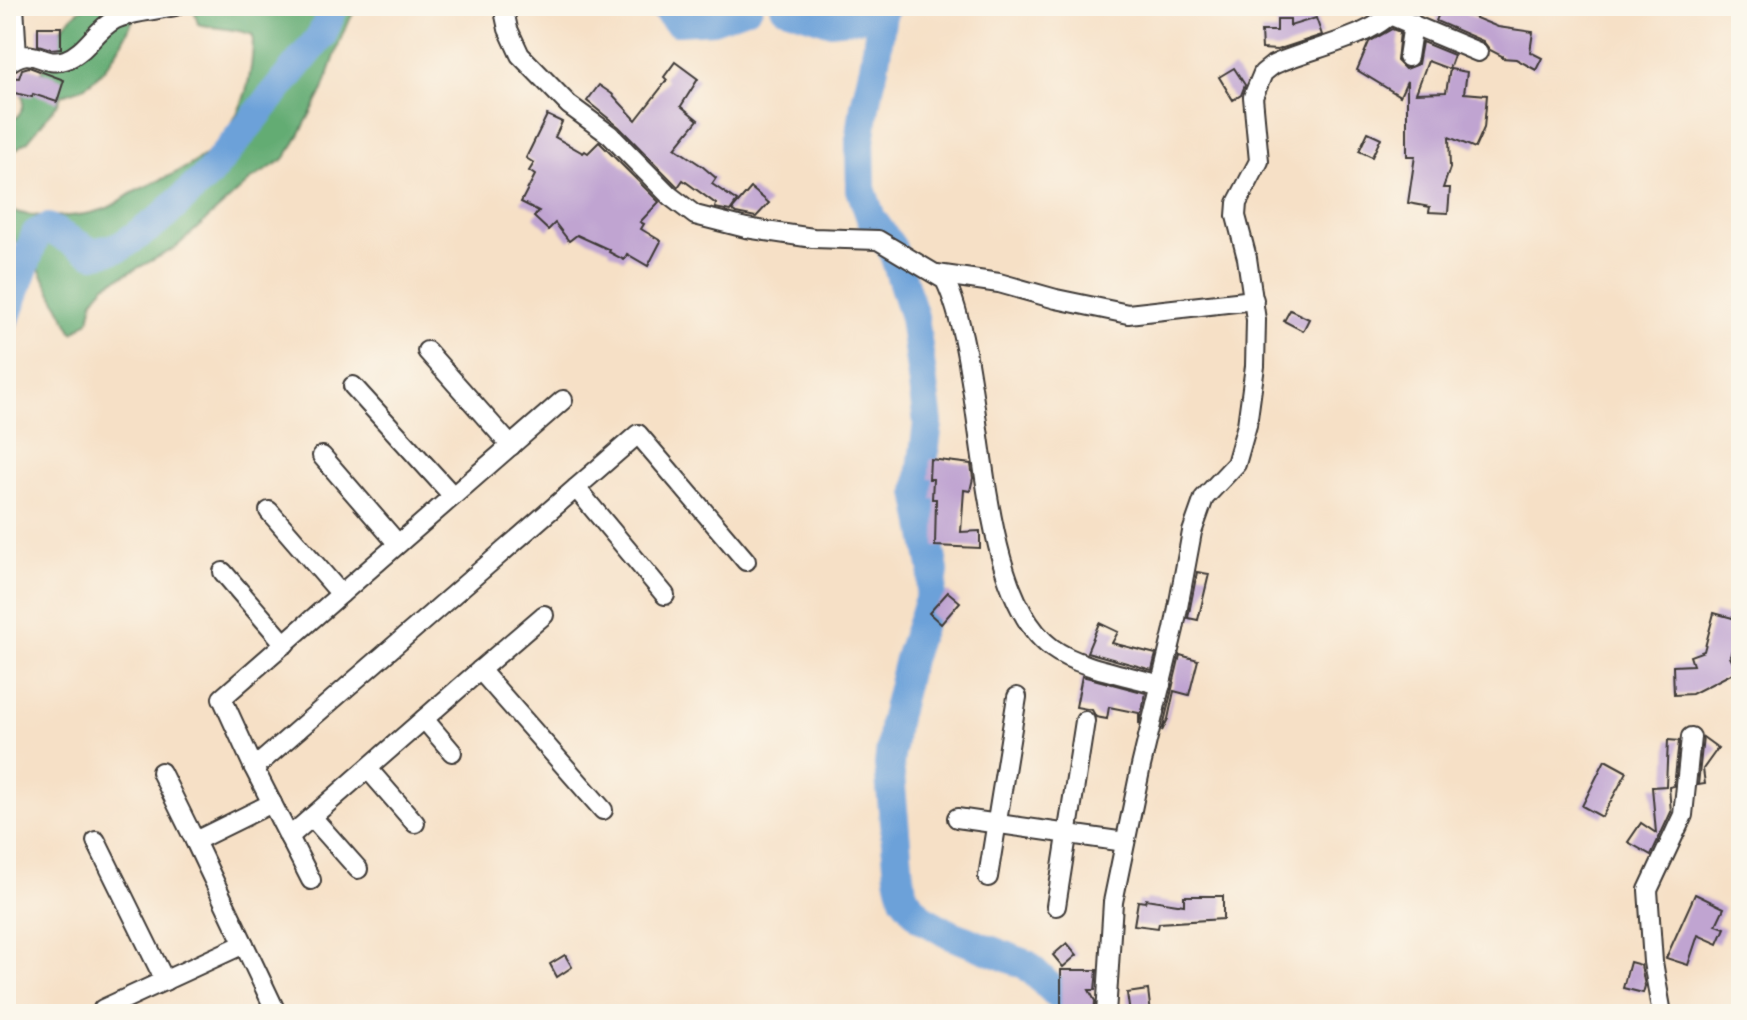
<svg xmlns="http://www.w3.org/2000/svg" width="1747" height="1020" viewBox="0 0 1747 1020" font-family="'Sorts Mill Goudy',serif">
<rect width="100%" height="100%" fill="#fbf7ec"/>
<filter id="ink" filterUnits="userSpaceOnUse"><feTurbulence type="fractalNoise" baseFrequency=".0125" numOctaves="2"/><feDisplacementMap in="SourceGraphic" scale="16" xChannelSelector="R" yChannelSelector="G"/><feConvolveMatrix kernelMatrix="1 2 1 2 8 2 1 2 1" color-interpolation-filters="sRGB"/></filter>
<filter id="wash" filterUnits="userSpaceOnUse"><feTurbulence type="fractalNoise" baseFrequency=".006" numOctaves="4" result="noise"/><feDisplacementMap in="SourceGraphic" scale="32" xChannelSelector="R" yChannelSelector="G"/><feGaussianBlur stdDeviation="1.8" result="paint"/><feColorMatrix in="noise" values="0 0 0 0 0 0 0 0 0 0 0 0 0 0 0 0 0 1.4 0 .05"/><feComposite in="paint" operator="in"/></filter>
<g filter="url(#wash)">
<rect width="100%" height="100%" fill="#f6e0c6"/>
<g fill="#64ac73" stroke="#406448" stroke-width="2">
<path d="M86 6H125L133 20C123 42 106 74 85 86 78 90 69 93 61 95L58 103 28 141 6 156V126C17 118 28 108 22 94 28 89 36 82 40 75 56 47 54 25 86 6Z"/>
<path d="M193 6H357L343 33 323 90 295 143 284 159 252 179 174 249 105 285 93 301 89 321 73 333 30 252 14 241H6V208C30 220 76 218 102 210 115 206 123 198 134 192 164 177 201 166 222 138 246 107 253 74 253 35 235 28 217 29 198 24Z"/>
</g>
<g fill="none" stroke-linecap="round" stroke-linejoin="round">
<g stroke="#6ca1d9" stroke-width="30">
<path d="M663 6 677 21 713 19 748 6"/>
<path d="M785 6 829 20 882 14"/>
<path d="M886 6 882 14 874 67 865 106 860 142 861 189 871 218 892 248 914 317 928 423 919 492 934 571 930 597 909 659 894 722 889 765 899 876 904 897 921 918 949 934 1027 965 1078 1014"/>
<path d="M6 316 36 234 48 228 93 253 120 247 158 221 207 176 322 35 334 6"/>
</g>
</g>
<g id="blocks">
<g fill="#c0a4d1">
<path d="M1417 6H1459L1467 10 1466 14 1498 27 1533 32 1530 52 1542 58 1536 70 1516 59 1502 58V56L1490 50 1483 41 1436 21 1438 16Z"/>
<path d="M1316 18 1322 35 1277 50 1262 49 1261 31H1277V19H1290V26Z"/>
<path d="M38 27H61V48L51 49 38 45Z"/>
<path d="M1392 29 1400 32 1397 61 1405 69 1418 64 1422 42 1454 55 1449 69 1428 61 1416 93 1446 92 1450 69 1467 72 1464 93 1487 95 1484 128 1475 148 1449 137 1450 168 1443 188H1450L1448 213 1429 212 1430 207 1408 203 1415 156H1407V81L1400 96 1357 70 1369 42Z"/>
<path d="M675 62 698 79 681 106 698 120 675 148 702 166 716 178 712 184 737 201 730 211 715 208 716 204 683 180 678 187 619 127 587 101 599 85 612 94 636 120 667 80 664 77Z"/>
<path d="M29 67 64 80 57 102 33 94 32 97 6 91 8 77 19 78 22 69Z"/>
<path d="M1234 68 1245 85 1241 95 1233 100 1219 77Z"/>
<path d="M547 115 562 122 555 137 583 153 585 151 588 153 599 142 659 202 640 222 644 224 641 229 661 241 648 266 627 254 624 260 609 252 610 250 577 235 569 241 555 223 548 230 534 217 539 211 521 202 535 175 529 171 534 163 526 158Z"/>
<path d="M1368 132 1381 138 1372 157 1359 151Z"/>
<path d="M751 188 769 203 756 217 736 213 732 210Z"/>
<path d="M1290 310 1309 319 1303 331 1284 321Z"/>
<path d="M930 459 971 464 973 478 970 491 964 490 961 532 980 531V548L935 546 936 499H932L933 479H929Z"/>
<path d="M1197 572 1209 574 1198 620 1188 618Z"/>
<path d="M948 592 960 602 941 624 929 613Z"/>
<path d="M1714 613 1740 620 1730 657 1737 671 1692 694 1674 695 1673 666 1693 665 1690 656 1704 651Z"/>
<path d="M1099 623 1118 632 1112 643 1156 654 1152 670 1087 652Z"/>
<path d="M1180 655 1198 660 1189 695 1174 691 1168 719 1162 731Z"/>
<path d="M1082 676 1146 693 1139 724V713L1109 707 1107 719 1096 717 1092 710 1076 707Z"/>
<path d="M1703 737 1718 748 1703 769 1705 784 1698 785Z"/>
<path d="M1668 740 1679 741 1674 786 1669 787 1671 812 1651 855 1628 842 1641 823 1656 833 1652 787 1666 786Z"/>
<path d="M1605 760 1627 772 1602 817 1582 806Z"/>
<path d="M1695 894 1724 908 1716 925 1725 928 1718 944 1698 935 1688 965 1666 958Z"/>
<path d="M1184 896H1223V919L1159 923 1158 928 1134 925 1138 901 1145 902 1146 899 1184 905Z"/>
<path d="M1067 943 1077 955 1063 967 1053 955Z"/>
<path d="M565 955 572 967 557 977 550 964Z"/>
<path d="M1630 962 1641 965 1645 986 1643 993 1623 988Z"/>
<path d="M1061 970H1097L1095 990H1089L1095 1001 1094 1014H1061Z"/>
<path d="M1148 990 1151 1014H1130L1127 993Z"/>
</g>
</g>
</g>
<g filter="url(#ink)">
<use href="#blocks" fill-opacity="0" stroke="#3d3936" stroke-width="2"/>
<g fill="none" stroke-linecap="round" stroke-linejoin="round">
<g stroke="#3d3936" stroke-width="22">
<g id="minor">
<path d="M14 6 17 56"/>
<path d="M503 6 508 29 520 55 569 105 610 135 670 196 695 215 746 228 813 238 878 240 945 280C989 371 971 588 1052 648 1079 668 1128 675 1161 685"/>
<path d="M1392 16 1478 52"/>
<path d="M1408 57 1413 24"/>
<path d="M6 65C34 42 40 68 65 60 86 53 95 30 114 20 128 12 158 10 175 6"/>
<path d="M937 274 999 283 1056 299 1128 314 1254 300"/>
<path d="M427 351 511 446"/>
<path d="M353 386 453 496"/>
<path d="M322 456 398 544"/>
<path d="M576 488 665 595"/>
<path d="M269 511 341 594"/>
<path d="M223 572 285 644"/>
<path d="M480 670 544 615"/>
<path d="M424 719 452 752"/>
<path d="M254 768 222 698 563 400"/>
<path d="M368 769 415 823"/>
<path d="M161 772 195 841"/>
<path d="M272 803 195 841 277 1014"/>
<path d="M312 817 358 869"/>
<path d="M957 818 1125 842"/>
<path d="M289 837 480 670 603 810"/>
<path d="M96 841 165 981"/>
<path d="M988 877 1017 697"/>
<path d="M311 880 254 768 638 434 746 561"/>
<path d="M1056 906 1085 721"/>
<path d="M103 1014V1009L244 944"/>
<path d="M1106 1014 1113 902 1141 766 1174 629 1192 532 1204 498 1236 464 1247 425 1255 366 1256 320 1247 258 1236 216 1237 203 1259 161 1253 97 1263 73 1273 65C1308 48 1376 38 1398 6"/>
<path d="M1662 1014 1653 962 1648 890 1683 815 1691 737"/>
</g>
</g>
<use href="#minor" stroke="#fff" stroke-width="18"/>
</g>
</g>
<rect width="1747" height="1020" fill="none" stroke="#fbf7ec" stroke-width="32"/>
</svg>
